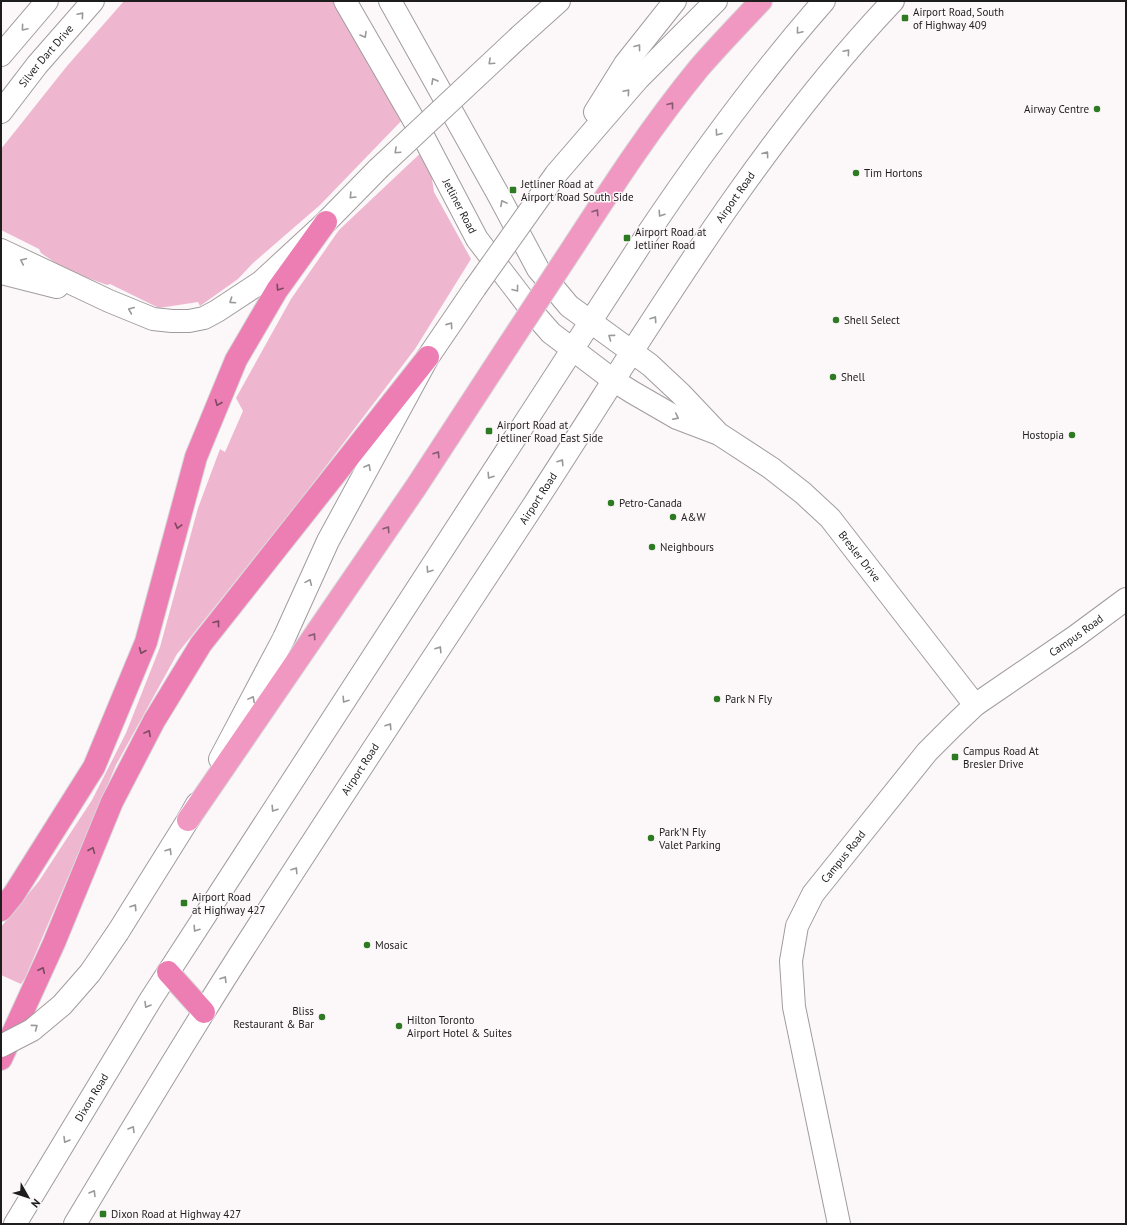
<svg xmlns="http://www.w3.org/2000/svg" width="1127" height="1225" viewBox="0 0 1127 1225" font-family="'PT Sans',sans-serif">
<rect width="100%" height="100%" fill="#fcf7f9"/>
<g fill="#eeb7cf">
<path d="M124 1H334L407 115 320 205 253 263 238 279 200 306 198 302 159 308 110 284 107 285 66 270 41 253 39 249 1 230V149L67 66Z"/>
<path d="M427 147 434 192 471 259 415 349 301 499 177 654 116 765 25 978 21 984 1 975V927L39 881 92 800 126 733 160 647 198 508 220 449 225 452 243 411 236 398 291 299 339 230Z"/>
</g>
<g fill="none" stroke-linecap="round" stroke-linejoin="round">
<g stroke="#a09c9d" stroke-width="24">
<g id="tertiary">
<path id="s1" d="M345 1 423 136 477 239 536 316 551 333 613 380 632 392 677 418 719 434 771 468 803 493 830 518 975 705"/>
<path d="M390 1 499 196 538 269 569 306 650 365 681 394 716 431"/>
<path d="M520 36 559 1"/>
<path d="M1 55 47 1"/>
<path id="s2" d="M1 112 37 65 93 1"/>
<path d="M595 112 625 64 675 1"/>
<path d="M556 174 638 79 716 1"/>
<path d="M1 250 109 301 153 319 172 321H189L204 318 217 311 261 282 326 222 378 169"/>
<path d="M1 273 57 287"/>
<path d="M220 759 284 638 328 541 428 357 475 288"/>
<path d="M118 932 188 820 197 804"/>
<path id="s3" d="M839 1224 794 1007 791 961 797 926 813 894 927 752 954 725 975 705 1076 636 1126 599"/>
</g>
</g>
<g stroke="#a09c9d" stroke-width="24">
<g id="secondary">
<path id="s4" d="M15 1224 151 999 646 236C701 154 759 75 824 1"/>
<path id="s5" d="M75 1224C124 1142 174 1059 225 978 326 819 430 663 533 506 645 334 751 151 893 1"/>
</g>
</g>
<g stroke="#d6d6d6" stroke-width="24">
<g id="trunk">
<path d="M575 244C614 184 653 124 699 68 719 45 740 23 761 1"/>
<path d="M188 820 416 487 508 346"/>
</g>
</g>
<g stroke="#d6d6d6" stroke-width="24">
<g id="motorway">
<path d="M1 910 14 894 94 767 146 642 196 457 236 360 277 290 326 222"/>
<path d="M168 972 204 1012"/>
<path d="M1 1059 54 943 112 802 154 721 201 644 428 357"/>
</g>
</g>
<use href="#tertiary" stroke="#fff" stroke-width="22"/>
<use href="#secondary" stroke="#fff" stroke-width="22"/>
<use href="#trunk" stroke="#f098c2" stroke-width="22"/>
<use href="#motorway" stroke="#ec7eb3" stroke-width="22"/>
<g stroke="#a09c9d" stroke-width="24" stroke-linecap="butt">
<g id="tertiary-bridge">
<path d="M378 169 520 36"/>
<path d="M475 288 556 174"/>
<path d="M1 1046 32 1030 62 1005 90 973 118 932"/>
</g>
</g>
<g stroke="#d6d6d6" stroke-width="24" stroke-linecap="butt">
<path id="trunk-bridge" d="M508 346 575 244"/>
</g>
<use href="#tertiary-bridge" stroke="#fff" stroke-width="22"/>
<use href="#trunk-bridge" stroke="#f098c2" stroke-width="22"/>
</g>
<defs><path id="oneway-chevron" d="M-2-3.5L2.5 0L-2 3.5" fill="none" stroke-width="1.6" stroke-linecap="round" stroke-linejoin="round"/></defs>
<g stroke="#9a9999">
<use href="#oneway-chevron" transform="translate(81 15) rotate(-49)"/>
<use href="#oneway-chevron" transform="translate(24 28) rotate(130)"/>
<use href="#oneway-chevron" transform="translate(799 31) rotate(130)"/>
<use href="#oneway-chevron" transform="translate(364 35) rotate(60)"/>
<use href="#oneway-chevron" transform="translate(638 47) rotate(-53)"/>
<use href="#oneway-chevron" transform="translate(847 52) rotate(-49)"/>
<use href="#oneway-chevron" transform="translate(491 62) rotate(137)"/>
<use href="#oneway-chevron" transform="translate(434 81) rotate(-119)"/>
<use href="#oneway-chevron" transform="translate(627 92) rotate(-49)"/>
<use href="#oneway-chevron" transform="translate(718 133) rotate(126)"/>
<use href="#oneway-chevron" transform="translate(397 151) rotate(137)"/>
<use href="#oneway-chevron" transform="translate(766 154) rotate(-54)"/>
<use href="#oneway-chevron" transform="translate(352 196) rotate(134)"/>
<use href="#oneway-chevron" transform="translate(503 203) rotate(-118)"/>
<use href="#oneway-chevron" transform="translate(661 214) rotate(124)"/>
<use href="#oneway-chevron" transform="translate(23 261) rotate(-155)"/>
<use href="#oneway-chevron" transform="translate(516 289) rotate(53)"/>
<use href="#oneway-chevron" transform="translate(232 301) rotate(146)"/>
<use href="#oneway-chevron" transform="translate(131 310) rotate(-157)"/>
<use href="#oneway-chevron" transform="translate(654 319) rotate(-56)"/>
<use href="#oneway-chevron" transform="translate(450 325) rotate(-55)"/>
<use href="#oneway-chevron" transform="translate(611 337) rotate(-144)"/>
<use href="#oneway-chevron" transform="translate(676 417) rotate(26)"/>
<use href="#oneway-chevron" transform="translate(561 462) rotate(-57)"/>
<use href="#oneway-chevron" transform="translate(368 467) rotate(-61)"/>
<use href="#oneway-chevron" transform="translate(490 476) rotate(123)"/>
<use href="#oneway-chevron" transform="translate(429 570) rotate(123)"/>
<use href="#oneway-chevron" transform="translate(309 582) rotate(-66)"/>
<use href="#oneway-chevron" transform="translate(439 649) rotate(-57)"/>
<use href="#oneway-chevron" transform="translate(252 699) rotate(-62)"/>
<use href="#oneway-chevron" transform="translate(345 700) rotate(123)"/>
<use href="#oneway-chevron" transform="translate(389 726) rotate(-57)"/>
<use href="#oneway-chevron" transform="translate(274 809) rotate(123)"/>
<use href="#oneway-chevron" transform="translate(169 851) rotate(-58)"/>
<use href="#oneway-chevron" transform="translate(295 870) rotate(-57)"/>
<use href="#oneway-chevron" transform="translate(134 907) rotate(-57)"/>
<use href="#oneway-chevron" transform="translate(196 929) rotate(123)"/>
<use href="#oneway-chevron" transform="translate(224 979) rotate(-58)"/>
<use href="#oneway-chevron" transform="translate(147 1005) rotate(121)"/>
<use href="#oneway-chevron" transform="translate(35 1027) rotate(-37)"/>
<use href="#oneway-chevron" transform="translate(132 1129) rotate(-59)"/>
<use href="#oneway-chevron" transform="translate(66 1140) rotate(121)"/>
<use href="#oneway-chevron" transform="translate(93 1193) rotate(-59)"/>
</g>
<g stroke="#875a70">
<use href="#oneway-chevron" transform="translate(671 105) rotate(-52)"/>
<use href="#oneway-chevron" transform="translate(596 212) rotate(-57)"/>
<use href="#oneway-chevron" transform="translate(437 454) rotate(-57)"/>
<use href="#oneway-chevron" transform="translate(387 529) rotate(-56)"/>
<use href="#oneway-chevron" transform="translate(313 636) rotate(-56)"/>
</g>
<g stroke="#7b4960">
<use href="#oneway-chevron" transform="translate(279 288) rotate(124)"/>
<use href="#oneway-chevron" transform="translate(218 403) rotate(112)"/>
<use href="#oneway-chevron" transform="translate(178 526) rotate(105)"/>
<use href="#oneway-chevron" transform="translate(217 623) rotate(-52)"/>
<use href="#oneway-chevron" transform="translate(142 651) rotate(113)"/>
<use href="#oneway-chevron" transform="translate(148 733) rotate(-62)"/>
<use href="#oneway-chevron" transform="translate(92 850) rotate(-68)"/>
<use href="#oneway-chevron" transform="translate(42 970) rotate(-65)"/>
</g>
<g fill="#2d7a22" stroke="#fcf7f9" stroke-width="1.5">
<rect x="901" y="14" width="8" height="8" rx="2"/>
<circle cx="1097" cy="109" r="4"/>
<circle cx="856" cy="173" r="4"/>
<rect x="509" y="186" width="8" height="8" rx="2"/>
<rect x="623" y="234" width="8" height="8" rx="2"/>
<circle cx="836" cy="320" r="4"/>
<circle cx="833" cy="377" r="4"/>
<rect x="485" y="427" width="8" height="8" rx="2"/>
<circle cx="1072" cy="435" r="4"/>
<circle cx="611" cy="503" r="4"/>
<circle cx="673" cy="517" r="4"/>
<circle cx="652" cy="547" r="4"/>
<circle cx="717" cy="699" r="4"/>
<rect x="951" y="753" width="8" height="8" rx="2"/>
<circle cx="651" cy="838" r="4"/>
<rect x="180" y="899" width="8" height="8" rx="2"/>
<circle cx="367" cy="945" r="4"/>
<circle cx="322" cy="1017" r="4"/>
<circle cx="399" cy="1026" r="4"/>
<rect x="99" y="1210" width="8" height="8" rx="2"/>
</g>
<g text-anchor="middle" stroke-width="3" stroke-linejoin="round" paint-order="stroke">
<g font-size="11" fill="#1e1d1d" stroke="#fcf7f9" text-anchor="start">
<text x="913" y="16">Airport Road, South<tspan x="913" dy="13">of Highway 409</tspan></text>
<text x="1089" y="113" text-anchor="end">Airway Centre</text>
<text x="864" y="177">Tim Hortons</text>
<text x="521" y="188">Jetliner Road at<tspan x="521" dy="13">Airport Road South Side</tspan></text>
<text x="635" y="236">Airport Road at<tspan x="635" dy="13">Jetliner Road</tspan></text>
<text x="844" y="324">Shell Select</text>
<text x="841" y="381">Shell</text>
<text x="497" y="429">Airport Road at<tspan x="497" dy="13">Jetliner Road East Side</tspan></text>
<text x="1064" y="439" text-anchor="end">Hostopia</text>
<text x="619" y="507">Petro-Canada</text>
<text x="681" y="521">A&amp;W</text>
<text x="660" y="551">Neighbours</text>
<text x="725" y="703">Park N Fly</text>
<text x="963" y="755">Campus Road At<tspan x="963" dy="13">Bresler Drive</tspan></text>
<text x="659" y="836">Park'N Fly<tspan x="659" dy="13">Valet Parking</tspan></text>
<text x="192" y="901">Airport Road<tspan x="192" dy="13">at Highway 427</tspan></text>
<text x="375" y="949">Mosaic</text>
<text x="314" y="1015" text-anchor="end">Bliss<tspan x="314" dy="13">Restaurant &amp; Bar</tspan></text>
<text x="407" y="1024">Hilton Toronto<tspan x="407" dy="13">Airport Hotel &amp; Suites</tspan></text>
<text x="111" y="1218">Dixon Road at Highway 427</text>
</g>
<g font-size="11" fill="#1e1d1d" stroke="#fcf7f9">
<text dy="4" stroke="none"><textPath href="#s2" startOffset="72">Silver Dart Drive</textPath></text>
<text dy="4" stroke="none"><textPath href="#s5" startOffset="1221">Airport Road</textPath></text>
<text dy="4" stroke="none"><textPath href="#s1" startOffset="235">Jetliner Road</textPath></text>
<text dy="4" stroke="none"><textPath href="#s5" startOffset="861">Airport Road</textPath></text>
<text dy="4" stroke="none"><textPath href="#s1" startOffset="777">Bresler Drive</textPath></text>
<text dy="4" stroke="none"><textPath href="#s3" startOffset="711">Campus Road</textPath></text>
<text dy="4" stroke="none"><textPath href="#s5" startOffset="537">Airport Road</textPath></text>
<text dy="4" stroke="none"><textPath href="#s3" startOffset="387">Campus Road</textPath></text>
<text dy="4" stroke="none"><textPath href="#s4" startOffset="148">Dixon Road</textPath></text>
</g>
</g>
<rect width="1127" height="1225" fill="none" stroke="#1e1d1d" stroke-width="4"/>
<g transform="translate(28 1197) rotate(129)" stroke="#fcf7f9" stroke-width="3" paint-order="stroke">
<path d="M0-3L7 15L0 10L-7 15Z" fill="#1e1d1d"/>
<text y="-6" font-size="11" font-weight="bold" text-anchor="middle" fill="#1e1d1d">N</text>
</g>
</svg>
